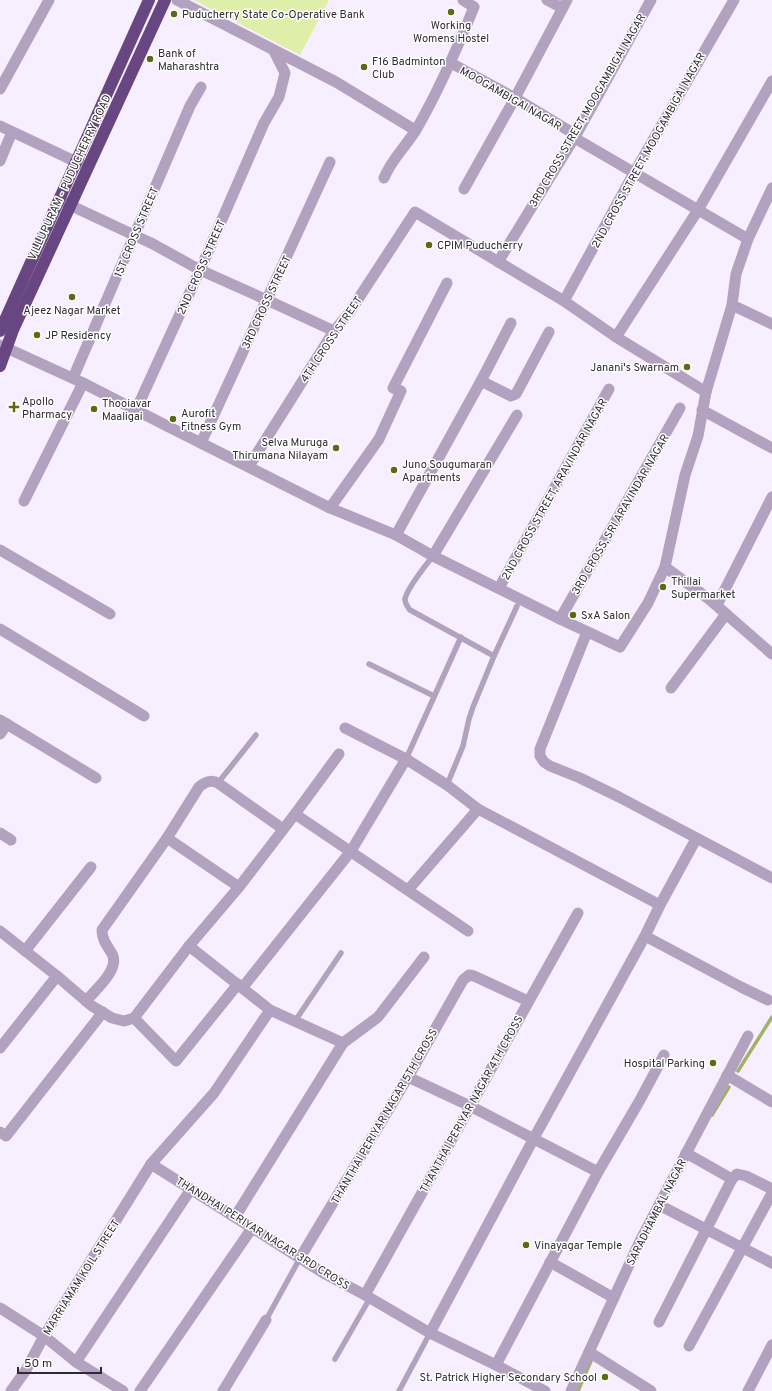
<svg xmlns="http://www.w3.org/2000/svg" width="772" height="1391" viewBox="0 0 772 1391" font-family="Overpass,sans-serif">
<rect width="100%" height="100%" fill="#f7efff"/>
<path fill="#dfefaa" d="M194 0H329L300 55Z"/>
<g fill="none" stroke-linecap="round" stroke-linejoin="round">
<g stroke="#a2b166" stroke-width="3.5">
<path d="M738 1071 772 1017"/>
<path d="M712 1115 729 1087"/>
<path d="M578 1391 591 1361"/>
</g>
<g stroke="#b2a2c0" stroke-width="5.5">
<path d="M433 556C426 565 407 588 405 599 405 604 407 606 410 610L494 656"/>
<path d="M369 664 434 696"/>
<path d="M406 759 461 637"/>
<path d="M218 783 256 735"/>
<path d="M447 785 463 746 469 719 473 707 494 656 517 606"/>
<path d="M295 1021 341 953"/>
<path d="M266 1320 300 1258"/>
<path d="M335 1359 370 1298"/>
<path d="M399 1391 430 1333"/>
</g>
<g stroke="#b2a2c0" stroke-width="11">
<path d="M177 0 336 82 415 130"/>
<path d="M547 0 562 8"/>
<path d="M0 89 49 0"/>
<path d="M0 126 87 167"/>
<path d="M0 161 12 132"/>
<path d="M384 178C391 160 406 146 416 130 439 90 457 49 474 7L463 0"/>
<path d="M464 189 515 98 567 0"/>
<path d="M59 200 153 244 200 270 267 300 334 331"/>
<path d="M748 239 772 188"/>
<path d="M498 262 576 135 651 0"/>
<path d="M564 301 634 173 734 0"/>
<path d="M732 305 772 324"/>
<path d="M616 337 698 210 772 81"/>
<path d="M0 345 83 383 169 427 330 508 396 535 433 556 560 619 620 647 648 603 665 567 685 475 698 436 706 392 732 305 736 274 748 239 578 140 576 135 515 98 451 63"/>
<path d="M73 378 190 106 201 87"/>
<path d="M481 381 511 396 516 394 549 332"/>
<path d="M136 410 200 270 264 123 279 97 285 73 274 51"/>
<path d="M702 410 772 448"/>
<path d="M201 443 330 162"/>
<path d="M249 466 334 331 349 313 415 212 564 301 616 337 706 392"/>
<path d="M24 501 83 383"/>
<path d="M330 508 379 439 401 391 393 388 447 283"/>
<path d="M396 535 481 381 511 323"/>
<path d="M0 550 110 614"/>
<path d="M433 556 517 415"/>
<path d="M665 567 709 599 772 654"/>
<path d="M499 588 609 389"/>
<path d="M717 605 772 497"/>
<path d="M560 619 680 408"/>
<path d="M0 629 144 716"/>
<path d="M587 632 540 749V756L544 762 550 766 580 778 619 797 772 878"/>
<path d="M671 688 726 614"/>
<path d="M0 720 96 778"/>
<path d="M345 728 406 759 447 785 478 809"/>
<path d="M0 734 7 724"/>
<path d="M295 814 468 931"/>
<path d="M0 833 11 840"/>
<path d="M167 838 239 887"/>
<path d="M408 890 478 809 660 905"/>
<path d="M0 931 57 976 92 1006 112 1018 124 1021 134 1018 176 1061 238 984"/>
<path d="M645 936 741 987 768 1000"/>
<path d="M25 951 91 867"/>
<path d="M243 987 351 851 406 759"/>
<path d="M86 1001C96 989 122 968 111 952 106 944 102 939 102 930L167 838 199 787C205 782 211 779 218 783L283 829"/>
<path d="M270 1010 343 1043"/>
<path d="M134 1018 189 946 239 887 295 814 339 754"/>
<path d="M0 1048 57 976"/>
<path d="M727 1075 772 1102"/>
<path d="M408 1077 470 1106 598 1172"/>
<path d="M0 1132 6 1136 103 1012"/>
<path d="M686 1153 732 1179"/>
<path d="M151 1164 325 1274 365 1295 430 1333 496 1365 545 1391"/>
<path d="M659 1205 772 1263"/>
<path d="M235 1217 343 1043 378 1017 424 957"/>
<path d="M300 1258 408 1077 463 980 469 975 474 976 528 1001"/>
<path d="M550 1262 614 1298"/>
<path d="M365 1295 578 913"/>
<path d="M0 1308 44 1336 76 1362 123 1391"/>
<path d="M659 1322 732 1179 737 1174 746 1176 772 1189"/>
<path d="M430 1333 534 1138 645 936 660 905 696 839"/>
<path d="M689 1346 772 1193"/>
<path d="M589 1352 651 1391"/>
<path d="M76 1362 191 1189"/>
<path d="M496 1365 598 1172 640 1100 664 1055"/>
<path d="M11 1391 26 1370 44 1336 151 1164 214 1093 270 1010 189 946"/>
<path d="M140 1391 252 1228"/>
<path d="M223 1391 266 1320"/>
<path d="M571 1391 640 1241 748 1036"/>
<path d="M748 1391 772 1345"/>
</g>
<g stroke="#674681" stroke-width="12">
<path d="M0 331 149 0"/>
<path d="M0 366 13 330 165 0"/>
</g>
</g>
<g fill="#5d6a12" stroke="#fff" stroke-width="1.5">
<circle cx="451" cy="12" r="4"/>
<circle cx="174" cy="14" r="4"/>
<circle cx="150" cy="59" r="4"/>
<circle cx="364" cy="67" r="4"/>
<circle cx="429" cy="245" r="4"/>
<circle cx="72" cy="297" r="4"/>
<circle cx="37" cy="335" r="4"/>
<circle cx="687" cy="367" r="4"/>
<path d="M12 401h4v4h4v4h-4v4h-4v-4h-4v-4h4z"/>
<circle cx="94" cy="409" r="4"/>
<circle cx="173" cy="419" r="4"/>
<circle cx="336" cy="448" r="4"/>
<circle cx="394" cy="470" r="4"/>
<circle cx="663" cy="587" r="4"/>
<circle cx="573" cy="615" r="4"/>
<circle cx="713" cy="1063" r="4"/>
<circle cx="526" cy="1245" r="4"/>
<circle cx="605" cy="1377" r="4"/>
</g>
<g text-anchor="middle" stroke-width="3" stroke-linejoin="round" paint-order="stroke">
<g font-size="11" fill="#2e2a31" stroke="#fff" text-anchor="start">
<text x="182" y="18">Puducherry State Co-Operative Bank</text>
<text x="451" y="29" text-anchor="middle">Working<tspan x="451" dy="13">Womens Hostel</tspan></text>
<text x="158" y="57">Bank of<tspan x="158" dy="13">Maharashtra</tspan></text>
<text x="372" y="65">F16 Badminton<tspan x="372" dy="13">Club</tspan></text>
<text x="437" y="249">CPIM Puducherry</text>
<text x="72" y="314" text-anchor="middle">Ajeez Nagar Market</text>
<text x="45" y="339">JP Residency</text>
<text x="679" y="371" text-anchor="end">Janani's Swarnam</text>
<text x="22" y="405">Apollo<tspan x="22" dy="13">Pharmacy</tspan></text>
<text x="102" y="407">Thooiavar<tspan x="102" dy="13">Maaligai</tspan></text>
<text x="181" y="417">Aurofit<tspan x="181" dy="13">Fitness Gym</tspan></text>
<text x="328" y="446" text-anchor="end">Selva Muruga<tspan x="328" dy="13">Thirumana Nilayam</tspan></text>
<text x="402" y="468">Juno Sougumaran<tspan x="402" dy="13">Apartments</tspan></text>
<text x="671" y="585">Thillai<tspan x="671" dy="13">Supermarket</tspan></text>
<text x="581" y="619">SxA Salon</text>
<text x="705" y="1067" text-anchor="end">Hospital Parking</text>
<text x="534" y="1249">Vinayagar Temple</text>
<text x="597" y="1381" text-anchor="end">St. Patrick Higher Secondary School</text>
</g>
<g font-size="11" fill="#2e2a31" stroke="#fff">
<text transform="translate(511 98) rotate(30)" y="4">MOOGAMBIGAI NAGAR</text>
<text transform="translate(587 110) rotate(-60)" y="4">3RD CROSS STREET, MOOGAMBIGAI NAGAR</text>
<text transform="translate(648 150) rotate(-61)" y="4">2ND CROSS STREET, MOOGAMBIGAI NAGAR</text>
<text transform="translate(69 177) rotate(-65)" y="4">VILLUPURAM - PUDUCHERRY ROAD</text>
<text transform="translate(136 232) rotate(-67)" y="4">1ST CROSS STREET</text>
<text transform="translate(201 267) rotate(-66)" y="4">2ND CROSS STREET</text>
<text transform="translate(266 302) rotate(-65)" y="4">3RD CROSS STREET</text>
<text transform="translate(331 339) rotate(-56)" y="4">4TH CROSS STREET</text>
<text transform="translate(554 489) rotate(-61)" y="4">2ND CROSS STREET, ARAVINDAR NAGAR</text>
<text transform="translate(620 514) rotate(-60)" y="4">3RD CROSS, SRI ARAVINDAR NAGAR</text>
<text transform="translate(471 1104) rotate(-61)" y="4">THANTHAI PERIYAR NAGAR 4TH CROSS</text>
<text transform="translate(384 1116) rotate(-60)" y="4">THANTHAI PERIYAR NAGAR 5TH CROSS</text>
<text transform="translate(656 1212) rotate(-63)" y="4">SARADHAMBAL NAGAR</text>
<text transform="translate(263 1233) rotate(32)" y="4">THANDHAI PERIYAR NAGAR 3RD CROSS</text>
<text transform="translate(81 1277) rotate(-58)" y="4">MARRIAMAM KOIL STREET</text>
</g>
</g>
<path d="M18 1367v6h83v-6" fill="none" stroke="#2e2a31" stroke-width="2"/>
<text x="24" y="1367" font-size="12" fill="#2e2a31" stroke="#ffffff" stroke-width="3" paint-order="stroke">50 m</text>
</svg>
